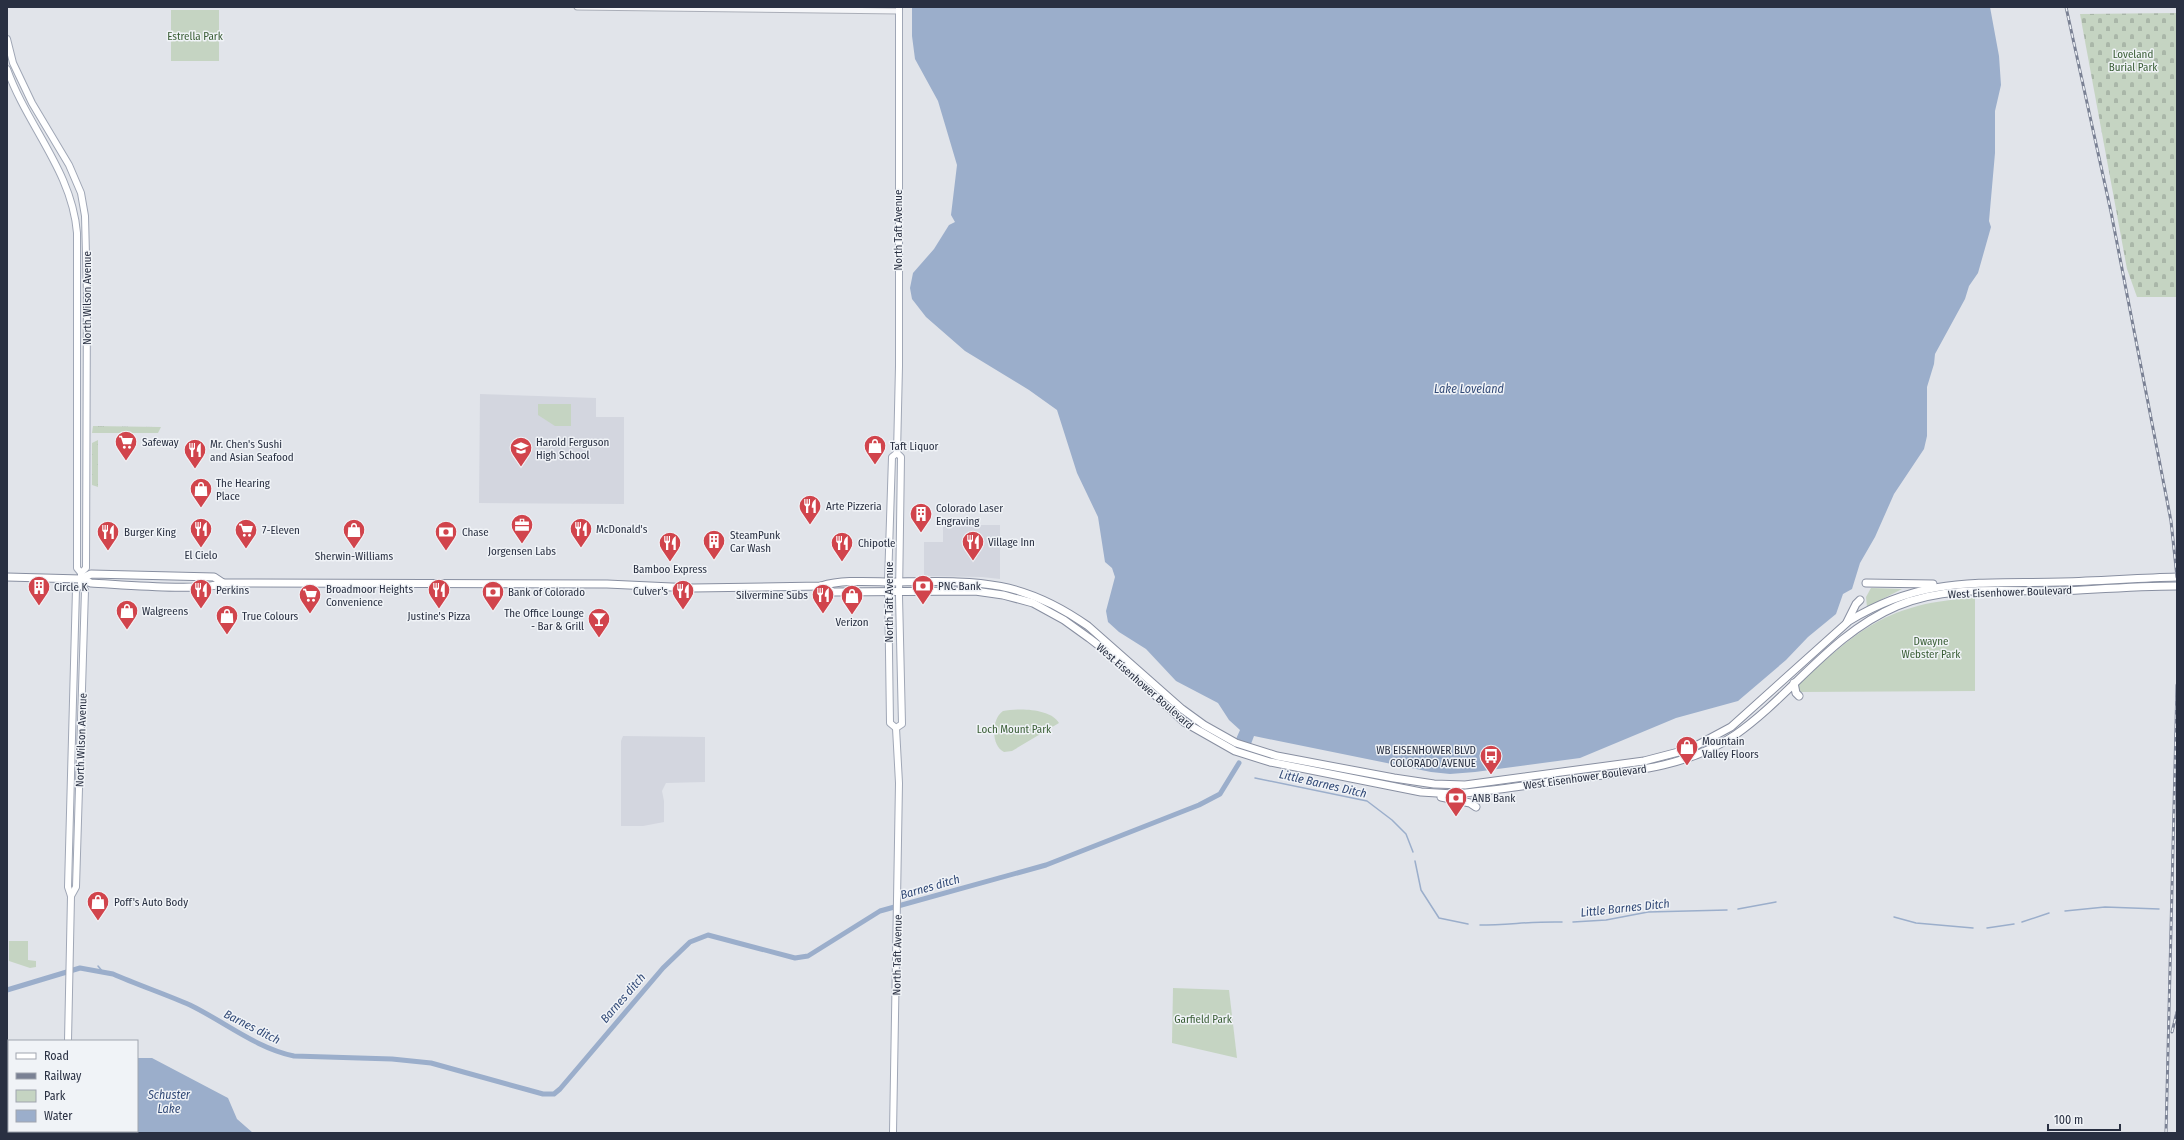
<svg xmlns="http://www.w3.org/2000/svg" width="2184" height="1140" viewBox="0 0 2184 1140" font-family="'Fira Sans Condensed',sans-serif">
<defs>
<pattern id="grass-tufts" width="24" height="20" patternUnits="userSpaceOnUse"><rect width="24" height="20" fill="#c5d4c2"/><path d="M3 7l-1-3M5 7V3M7 7l1-3M15 17l-1-3M17 17v-4M19 17l1-3" fill="none" stroke="#a9b6a8"/></pattern>
<pattern id="cemetery-stones" width="16" height="16" patternUnits="userSpaceOnUse"><rect width="16" height="16" fill="#c5d4c2"/><path d="M2 7V4a2 2 0 0 1 4 0v3zM10 15v-3a2 2 0 0 1 4 0v3z" fill="#a9b6a8"/></pattern>
</defs>
<rect width="100%" height="100%" fill="#e1e4ea"/>
<g fill="#d3d6df">
<path d="M480 394 596 398V417H624V504L479 503Z"/>
<path d="M943 525H1000V579L982 577 924 576V542H943Z"/>
<path d="M623 736 705 737V782L666 783 662 791 664 801V822L643 826H621V741Z"/>
</g>
<g fill="url(#grass-tufts)">
<path d="M93 426 161 427 158 433H92Z"/>
<path d="M98 440V487L92 485V443Z"/>
</g>
<path fill="url(#cemetery-stones)" d="M2177 13V297H2137L2127 269 2080 14Z"/>
<g fill="#c5d4c2">
<rect x="171" y="10" width="48" height="51"/>
<path d="M538 404H571V426H555L538 415Z"/>
<path d="M1871 588 1902 589 1867 607 1866 597Z"/>
<path d="M1975 598V691L1799 692 1797 686C1857 630 1889 602 1975 598Z"/>
<path d="M1003 711C1018 708 1050 708 1059 723L1012 751 1004 752C991 746 991 719 1003 711Z"/>
<path d="M9 941H28V960L36 961V967L30 968 9 961Z"/>
<path d="M1173 988 1229 990 1237 1058 1172 1043Z"/>
</g>
<g fill="#9baecb">
<path d="M912 7H1990L1999 56 2001 85 1995 111V153L1989 221 1991 227 1978 273 1969 286 1965 299 1935 354 1934 364 1927 387V436L1924 449 1894 494 1875 537 1860 563 1852 589 1843 594 1836 614 1808 637 1786 660 1738 701 1676 718 1580 758 1475 772 1450 774 1431 772 1254 736 1251 744 1236 739 1240 730 1229 720 1218 703 1176 681 1146 649 1119 632 1108 622 1106 611 1115 577 1112 568 1105 562 1098 517 1077 473 1057 410 1029 390 965 351 926 317 912 299 910 288 913 273 934 249 949 225 955 222 951 215 957 165 938 101 915 59 912 36Z"/>
<path d="M137 1058H152L228 1098 237 1119 253 1133H128V1131H137Z"/>
</g>
<g fill="none" stroke-linecap="round" stroke-linejoin="round">
<g stroke="#9baecb" stroke-width="1.5">
<path d="M1255 778 1367 801 1392 820 1406 834 1413 852"/>
<path d="M1415 861 1421 890 1439 918 1468 924"/>
<path d="M1738 909 1776 902"/>
<path d="M2065 911 2105 907 2159 909"/>
<path d="M1894 917 1916 923 1973 928"/>
<path d="M1573 922 1606 920 1648 912 1727 910"/>
<path d="M2022 922 2049 913"/>
<path d="M1480 925C1508 925 1534 921 1562 922"/>
<path d="M1987 928 2014 924"/>
<path d="M98 966 103 972"/>
</g>
<path stroke="#9baecb" stroke-width="5" d="M7 990 80 968 113 974C138 985 165 994 190 1005 225 1022 256 1048 294 1056L392 1059 431 1063 543 1094H554L560 1089 663 968 690 942 708 935 795 958 808 956 880 911 1046 865 1199 805 1220 794 1239 763"/>
<g stroke="#aaaeb8" stroke-width="7">
<path id="minor" d="M577 7 899 11"/>
</g>
<g stroke="#a0a7b6" stroke-width="8">
<g id="major">
<path d="M7 39 13 63 32 103 69 165 81 193 85 216 87 294 86 568 81 573"/>
<path d="M7 69C27 126 72 171 77 233V568L81 573V585L85 590 76 887 71 896"/>
<path d="M896 728 902 724 899 596 901 457 897 453 899 366V7"/>
<path d="M68 1041 71 896 68 887 76 589 81 585"/>
<path d="M66 1133V1131"/>
<path d="M893 1133 899 783 896 728 890 723 888 582 892 457 897 453"/>
</g>
</g>
<g stroke="#888fa1" stroke-width="9">
<g id="highway">
<path d="M7 577 81 579 91 583C116 584 205 592 223 583L607 584 693 588 821 586C845 579 872 582 897 582 976 581 1020 578 1088 626L1182 709 1204 725 1236 743 1277 756 1394 778 1434 784 1465 785 1644 761 1690 749 1731 727 1849 621C1923 576 1979 584 2062 582 2100 581 2139 578 2177 577"/>
<path d="M81 579 91 574 214 577 223 583"/>
<path d="M1866 583 1933 584"/>
<path d="M821 586 833 592 975 591 1003 595 1033 603 1064 620 1089 638 1115 658 1184 722 1235 751 1270 762 1421 792 1453 794C1493 791 1531 785 1570 779 1627 772 1686 768 1735 735 1792 695 1831 634 1897 606 1948 584 2009 592 2063 591 2101 589 2139 586 2177 586"/>
<path d="M1847 622 1856 604 1860 600"/>
<path d="M1794 683 1796 693 1799 696"/>
<path d="M1441 797 1470 803 1476 807"/>
</g>
</g>
<use href="#minor" stroke="#f4f5f8" stroke-width="5"/>
<use href="#major" stroke="#fff" stroke-width="6"/>
<use href="#highway" stroke="#fff" stroke-width="7"/>
<g stroke="#7a8194" stroke-width="3">
<g id="rail">
<path d="M2066 7 2111 212 2171 521 2177 577"/>
<path d="M2172 1032 2177 1012"/>
<path d="M2166 1133 2177 685"/>
</g>
</g>
<use href="#rail" stroke="#f0f3f7" stroke-width="1.5" stroke-dasharray="4.5" stroke-linecap="butt"/>
</g>
<defs>
<g id="supermarket-pin" transform="scale(1.15)"><path d="M0 17L-7.5 6A9.5 9.5 0 1 1 7.5 6Z" fill="#d1444c" stroke="#f0f3f7"/><path d="M-6-5.5h2.5l.6 2H6L4.5 2H-2.5L-4.4-4H-6ZM-1.5 3.2a1.3 1.3 0 1 0 .1 0ZM3 3.2a1.3 1.3 0 1 0 .1 0Z" fill="#fff"/></g>
<g id="shop-pin" transform="scale(1.15)"><path d="M0 17L-7.5 6A9.5 9.5 0 1 1 7.5 6Z" fill="#d1444c" stroke="#f0f3f7"/><path d="M-5-2.5h2.3a2.7 3.5 0 0 1 5.4 0H5L5.5 6h-11ZM-1.5-2.5h3a1.5 2.3 0 0 0-3 0Z" fill="#fff"/></g>
<g id="school-pin" transform="scale(1.15)"><path d="M0 17L-7.5 6A9.5 9.5 0 1 1 7.5 6Z" fill="#d1444c" stroke="#f0f3f7"/><path d="M0-5L7-2L0 1L-7-2ZM-4 1L0 2.5L4 1V4Q0 6-4 4Z" fill="#fff"/></g>
<g id="restaurant-pin" transform="scale(1.15)"><path d="M0 17L-7.5 6A9.5 9.5 0 1 1 7.5 6Z" fill="#d1444c" stroke="#f0f3f7"/><path d="M-5-6h1v4h1v-4h1v4h1v-4h1v5L-1.5 .5V6h-2V.5L-5-1ZM5-6V6H3V1.5H1.5Q1.5-4 5-6Z" fill="#fff"/></g>
<g id="building-pin" transform="scale(1.15)"><path d="M0 17L-7.5 6A9.5 9.5 0 1 1 7.5 6Z" fill="#d1444c" stroke="#f0f3f7"/><path d="M-4-6H4V6H1V3H-1V6H-4ZM-2.5-4.3h1.7v1.8h-1.7ZM.8-4.3h1.7v1.8H.8ZM-2.5-1h1.7V.8h-1.7ZM.8-1h1.7V.8H.8Z" fill="#fff"/></g>
<g id="office-pin" transform="scale(1.15)"><path d="M0 17L-7.5 6A9.5 9.5 0 1 1 7.5 6Z" fill="#d1444c" stroke="#f0f3f7"/><path d="M-6-3h4V-5.5h4V-3h4V5H-6ZM-1-4.5V-3h2v-1.5ZM-6 0V1H6V0Z" fill="#fff"/></g>
<g id="bank-pin" transform="scale(1.15)"><path d="M0 17L-7.5 6A9.5 9.5 0 1 1 7.5 6Z" fill="#d1444c" stroke="#f0f3f7"/><path d="M-6-4H6V4H-6ZM0-2.3a2.3 2.3 0 1 0 0 4.6a2.3 2.3 0 1 0 0-4.6Z" fill="#fff"/></g>
<g id="bar-pin" transform="scale(1.15)"><path d="M0 17L-7.5 6A9.5 9.5 0 1 1 7.5 6Z" fill="#d1444c" stroke="#f0f3f7"/><path d="M-6-5H6L.8 .8V4.5H3.5V6h-7V4.5H-.8V.8Z" fill="#fff"/></g>
<g id="bus-pin" transform="scale(1.15)"><path d="M0 17L-7.5 6A9.5 9.5 0 1 1 7.5 6Z" fill="#d1444c" stroke="#f0f3f7"/><path d="M-5-6H5V4H4V6H2V4H-2V6H-4V4H-5ZM-3.5-4V0h7V-4ZM-3.5 1.2v1.5H-2V1.2ZM2 1.2v1.5H3.5V1.2Z" fill="#fff"/></g>
</defs>
<g fill-rule="evenodd">
<use href="#supermarket-pin" x="126" y="442"/>
<use href="#shop-pin" x="875" y="446"/>
<use href="#school-pin" x="521" y="448"/>
<use href="#restaurant-pin" x="195" y="450"/>
<use href="#shop-pin" x="201" y="489"/>
<use href="#restaurant-pin" x="810" y="506"/>
<use href="#building-pin" x="921" y="514"/>
<use href="#office-pin" x="522" y="525"/>
<use href="#restaurant-pin" x="201" y="529"/>
<use href="#restaurant-pin" x="581" y="529"/>
<use href="#supermarket-pin" x="246" y="530"/>
<use href="#shop-pin" x="354" y="530"/>
<use href="#restaurant-pin" x="108" y="532"/>
<use href="#bank-pin" x="446" y="532"/>
<use href="#building-pin" x="714" y="541"/>
<use href="#restaurant-pin" x="973" y="542"/>
<use href="#restaurant-pin" x="670" y="543"/>
<use href="#restaurant-pin" x="842" y="543"/>
<use href="#bank-pin" x="923" y="586"/>
<use href="#building-pin" x="39" y="587"/>
<use href="#restaurant-pin" x="201" y="590"/>
<use href="#restaurant-pin" x="439" y="590"/>
<use href="#restaurant-pin" x="683" y="591"/>
<use href="#bank-pin" x="493" y="592"/>
<use href="#supermarket-pin" x="310" y="595"/>
<use href="#restaurant-pin" x="823" y="595"/>
<use href="#shop-pin" x="852" y="596"/>
<use href="#shop-pin" x="127" y="611"/>
<use href="#shop-pin" x="227" y="616"/>
<use href="#bar-pin" x="599" y="619"/>
<use href="#shop-pin" x="1687" y="747"/>
<use href="#bus-pin" x="1491" y="756"/>
<use href="#bank-pin" x="1456" y="798"/>
<use href="#shop-pin" x="98" y="902"/>
</g>
<g text-anchor="middle" stroke-width="3" stroke-linejoin="round" paint-order="stroke">
<g font-size="11" fill="#3a5e36" stroke="#f0f3f7">
<text x="195" y="40">Estrella Park</text>
<text x="2133" y="58">Loveland<tspan x="2133" dy="13">Burial Park</tspan></text>
<text x="1931" y="645">Dwayne<tspan x="1931" dy="13">Webster Park</tspan></text>
<text x="1014" y="733">Loch Mount Park</text>
<text x="1203" y="1023">Garfield Park</text>
</g>
<g font-size="11" fill="#293042" stroke="#f0f3f7">
<text transform="translate(898 230) rotate(-90)" y="4">North Taft Avenue</text>
<text transform="translate(87 298) rotate(-90)" y="4">North Wilson Avenue</text>
<text transform="translate(2010 592) rotate(-2)" y="4">West Eisenhower Boulevard</text>
<text transform="translate(889 602) rotate(-90)" y="4">North Taft Avenue</text>
<text transform="translate(1145 686) rotate(41)" y="4">West Eisenhower Boulevard</text>
<text transform="translate(81 740) rotate(-88)" y="4">North Wilson Avenue</text>
<text transform="translate(1585 777) rotate(-8)" y="4">West Eisenhower Boulevard</text>
<text transform="translate(897 955) rotate(-89)" y="4">North Taft Avenue</text>
</g>
<g font-size="11" fill="#293042" stroke="#f0f3f7" text-anchor="start">
<text x="142" y="446">Safeway</text>
<text x="536" y="446">Harold Ferguson<tspan x="536" dy="13">High School</tspan></text>
<text x="210" y="448">Mr. Chen's Sushi<tspan x="210" dy="13">and Asian Seafood</tspan></text>
<text x="890" y="450">Taft Liquor</text>
<text x="216" y="487">The Hearing<tspan x="216" dy="13">Place</tspan></text>
<text x="826" y="510">Arte Pizzeria</text>
<text x="936" y="512">Colorado Laser<tspan x="936" dy="13">Engraving</tspan></text>
<text x="596" y="533">McDonald's</text>
<text x="262" y="534">7-Eleven</text>
<text x="124" y="536">Burger King</text>
<text x="462" y="536">Chase</text>
<text x="730" y="539">SteamPunk<tspan x="730" dy="13">Car Wash</tspan></text>
<text x="988" y="546">Village Inn</text>
<text x="858" y="547">Chipotle</text>
<text x="522" y="555" text-anchor="middle">Jorgensen Labs</text>
<text x="201" y="559" text-anchor="middle">El Cielo</text>
<text x="354" y="560" text-anchor="middle">Sherwin-Williams</text>
<text x="670" y="573" text-anchor="middle">Bamboo Express</text>
<text x="938" y="590">PNC Bank</text>
<text x="54" y="591">Circle K</text>
<text x="326" y="593">Broadmoor Heights<tspan x="326" dy="13">Convenience</tspan></text>
<text x="216" y="594">Perkins</text>
<text x="668" y="595" text-anchor="end">Culver's</text>
<text x="508" y="596">Bank of Colorado</text>
<text x="808" y="599" text-anchor="end">Silvermine Subs</text>
<text x="142" y="615">Walgreens</text>
<text x="584" y="617" text-anchor="end">The Office Lounge<tspan x="584" dy="13">- Bar &amp; Grill</tspan></text>
<text x="242" y="620">True Colours</text>
<text x="439" y="620" text-anchor="middle">Justine's Pizza</text>
<text x="852" y="626" text-anchor="middle">Verizon</text>
<text x="1702" y="745">Mountain<tspan x="1702" dy="13">Valley Floors</tspan></text>
<text x="1476" y="754" text-anchor="end">WB EISENHOWER BLVD<tspan x="1476" dy="13">COLORADO AVENUE</tspan></text>
<text x="1472" y="802">ANB Bank</text>
<text x="114" y="906">Poff's Auto Body</text>
</g>
<g font-size="12" font-style="italic" fill="#324a77" stroke="#f0f3f7">
<text x="1469" y="393">Lake Loveland</text>
<text transform="translate(1323 784) rotate(13)" y="4">Little Barnes Ditch</text>
<text transform="translate(930 887) rotate(-16)" y="4">Barnes ditch</text>
<text transform="translate(1625 908) rotate(-6)" y="4">Little Barnes Ditch</text>
<text transform="translate(623 998) rotate(-49)" y="4">Barnes ditch</text>
<text transform="translate(252 1027) rotate(27)" y="4">Barnes ditch</text>
<text x="169" y="1099">Schuster<tspan x="169" dy="14">Lake</tspan></text>
</g>
</g>
<rect width="2184" height="1140" fill="none" stroke="#293042" stroke-width="16"/>
<rect x="8" y="1040" width="130" height="92" fill="#f0f3f7" stroke="#a0a5af"/>
<rect x="16" y="1053" width="20" height="6" fill="#ffffff" stroke="#a0a5af"/>
<text x="44" y="1060" font-size="12" fill="#293042">Road</text>
<rect x="16" y="1073" width="20" height="6" fill="#7a8194" stroke="#a0a5af"/>
<text x="44" y="1080" font-size="12" fill="#293042">Railway</text>
<rect x="16" y="1090" width="20" height="12" fill="#c5d4c2" stroke="#a0a5af"/>
<text x="44" y="1100" font-size="12" fill="#293042">Park</text>
<rect x="16" y="1110" width="20" height="12" fill="#9baecb" stroke="#a0a5af"/>
<text x="44" y="1120" font-size="12" fill="#293042">Water</text>
<path d="M2048 1124v6h72v-6" fill="none" stroke="#293042" stroke-width="2"/>
<text x="2054" y="1124" font-size="12" fill="#293042" stroke="#f0f3f7" stroke-width="3" paint-order="stroke">100 m</text>
</svg>
